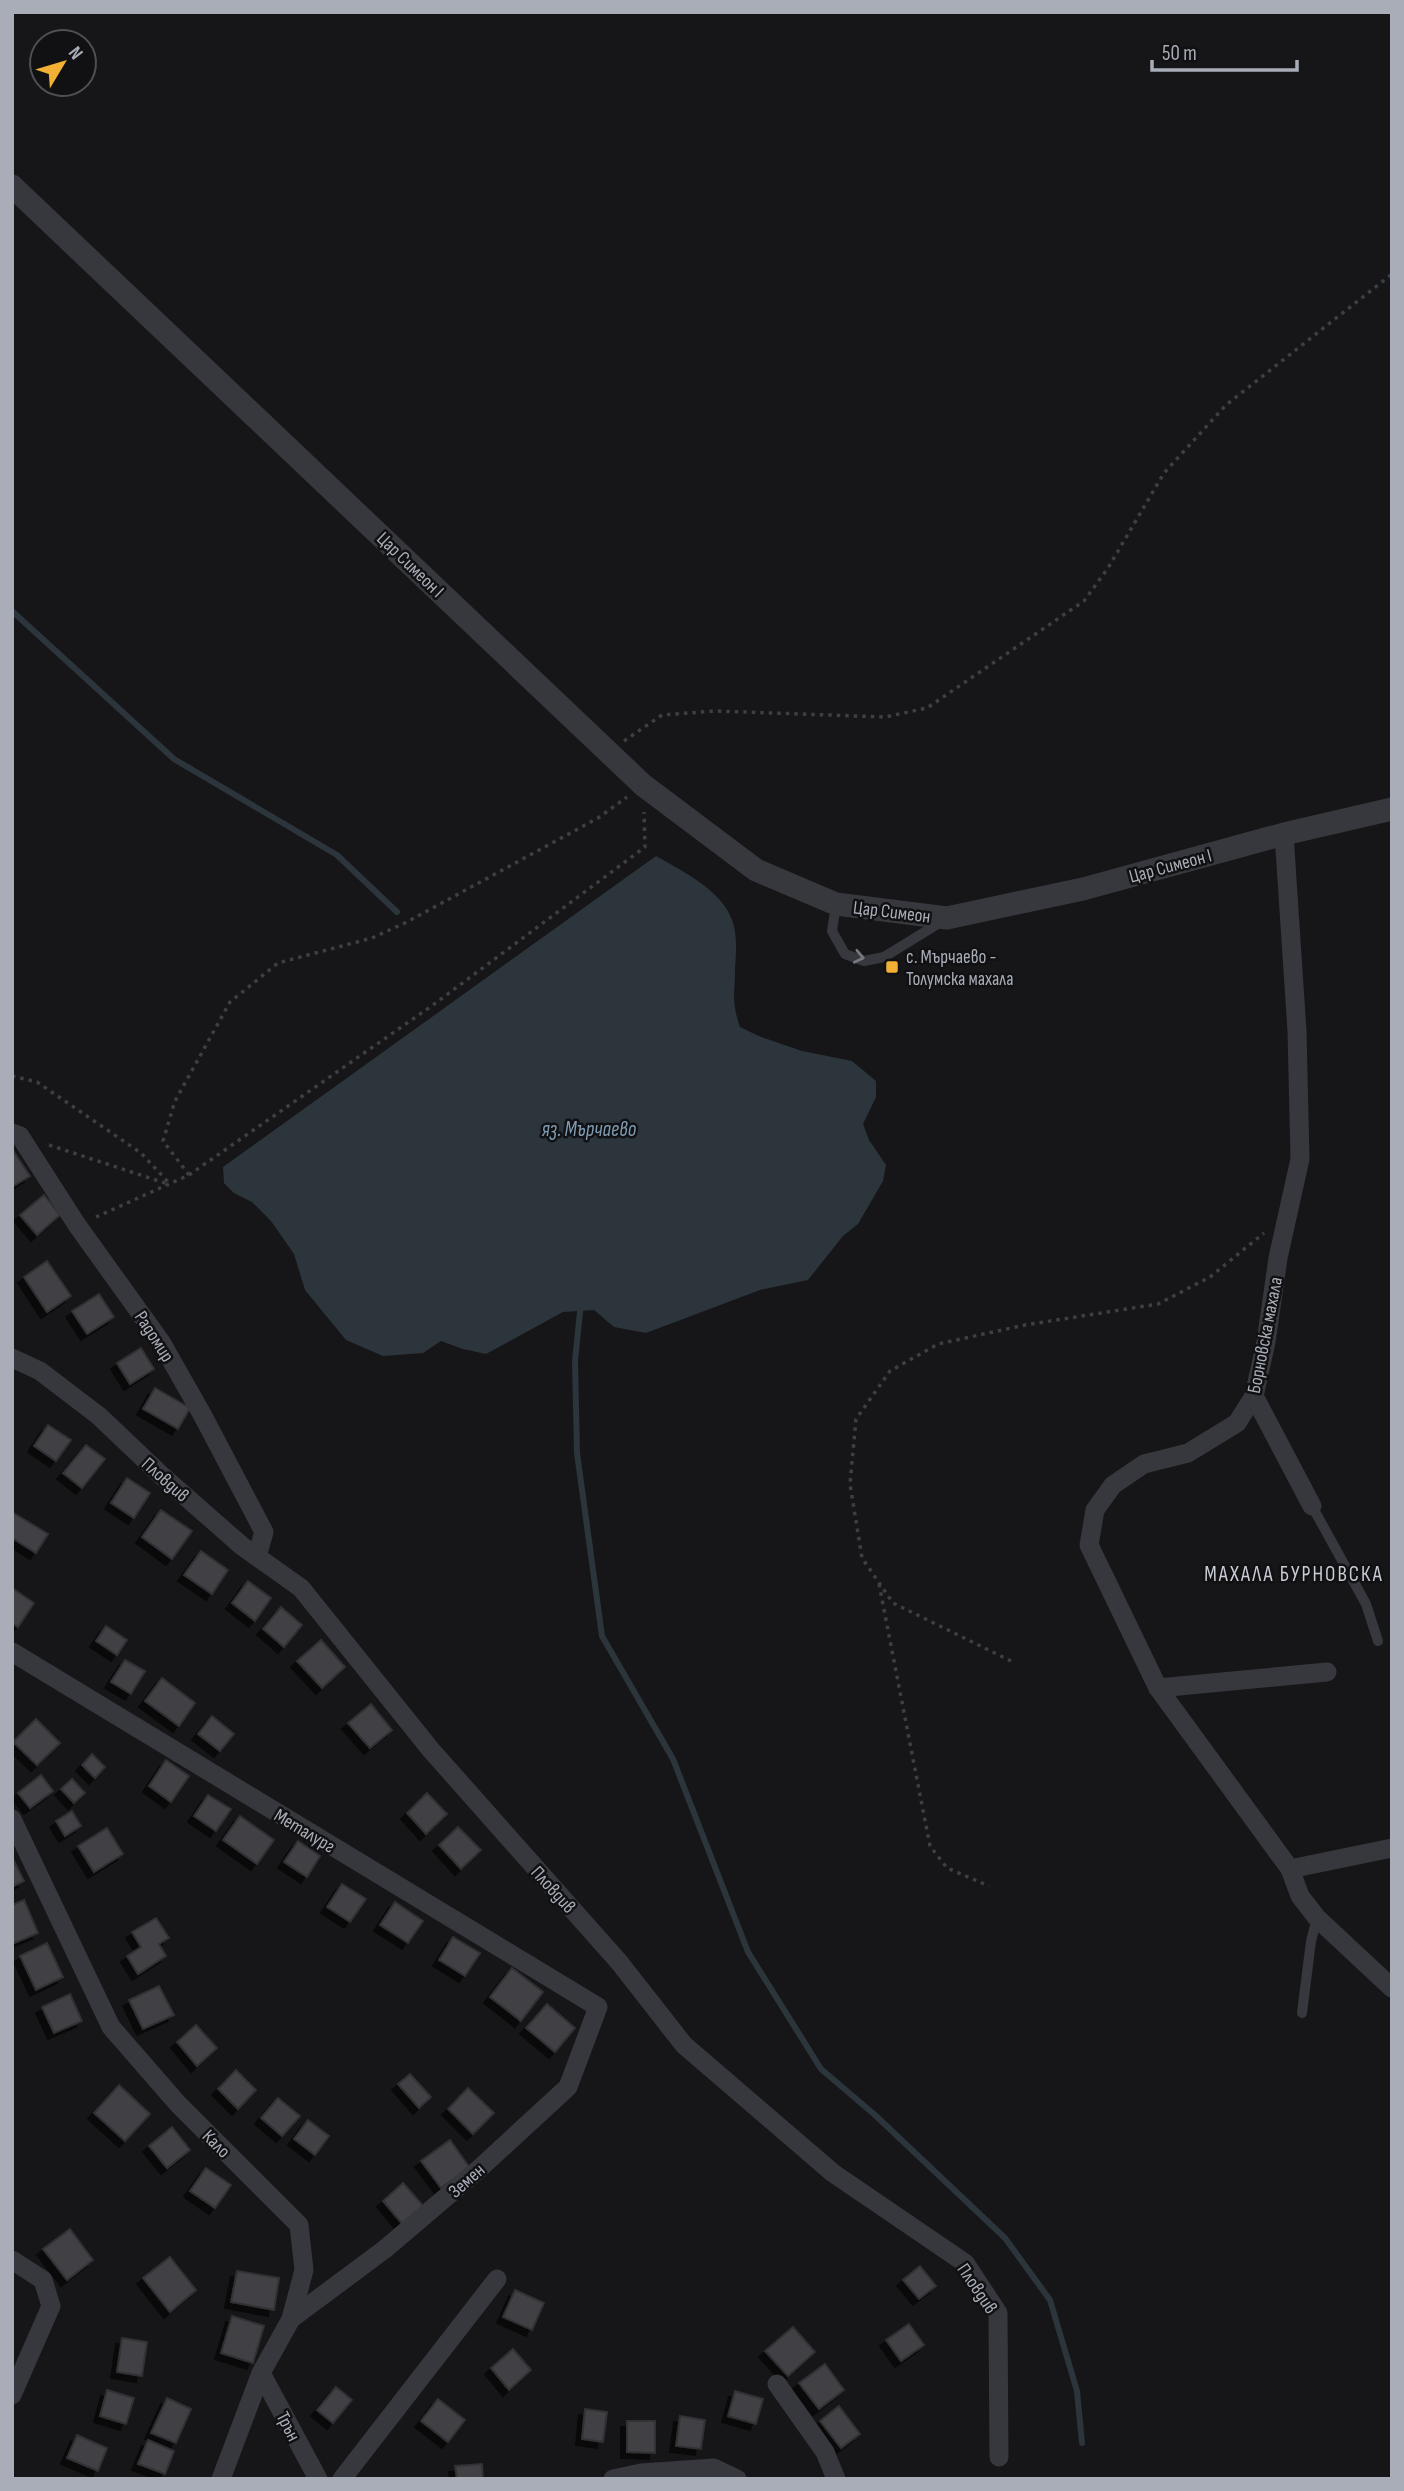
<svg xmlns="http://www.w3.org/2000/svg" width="1404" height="2491" viewBox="0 0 1404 2491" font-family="'Sofia Sans Condensed',sans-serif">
<defs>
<filter id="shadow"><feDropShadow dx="-6" dy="6" stdDeviation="0" flood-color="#0009"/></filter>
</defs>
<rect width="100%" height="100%" fill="#161618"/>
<path fill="#2c353c" d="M656 856C684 872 726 892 734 926 737 939 736 956 735 969 735 995 731 1000 740 1027L761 1037 802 1051 852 1061 876 1081V1097L863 1124 869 1140 886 1165 883 1181 858 1224 843 1236 808 1280 760 1290 646 1333 614 1327 594 1310 563 1312 486 1354 463 1349 441 1341 423 1353 383 1356 346 1340 305 1290 294 1254 271 1221 252 1202 234 1193 224 1183 223 1167Z"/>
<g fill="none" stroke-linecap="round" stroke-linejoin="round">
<g stroke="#2c353c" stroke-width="6">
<path d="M12 611 174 759 337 855 397 912"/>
<path d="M581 1302 575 1361 577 1453 602 1636 673 1759 748 1952 821 2069 875 2115 1005 2238 1050 2300 1077 2391 1082 2443"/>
</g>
</g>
<g fill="#404145" stroke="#303034" stroke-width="2" filter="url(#shadow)">
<path d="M12 1149 30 1176 12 1187Z"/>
<path d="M44 1195 60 1215 37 1235 20 1215Z"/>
<path d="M47 1261 71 1296 47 1312 24 1277Z"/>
<path d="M99 1294 114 1317 87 1334 72 1311Z"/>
<path d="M141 1348 154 1369 130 1384 117 1363Z"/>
<path d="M155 1388 190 1408 178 1429 143 1409Z"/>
<path d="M48 1425 71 1440 56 1461 34 1446Z"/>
<path d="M86 1445 105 1459 82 1488 63 1473Z"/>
<path d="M127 1478 150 1493 134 1518 111 1503Z"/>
<path d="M161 1510 192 1531 172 1559 142 1537Z"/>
<path d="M12 1512 48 1534 36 1553 12 1538Z"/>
<path d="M201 1551 228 1570 212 1594 184 1575Z"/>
<path d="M248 1581 271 1598 255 1621 232 1603Z"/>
<path d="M12 1588 34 1603 18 1627 12 1623Z"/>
<path d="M281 1607 302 1625 284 1647 263 1629Z"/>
<path d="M106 1626 127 1640 117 1655 96 1641Z"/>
<path d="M321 1640 345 1667 322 1688 297 1661Z"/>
<path d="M125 1660 145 1671 131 1694 111 1682Z"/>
<path d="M162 1678 195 1703 179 1726 145 1701Z"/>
<path d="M371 1704 392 1730 370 1748 348 1723Z"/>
<path d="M212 1716 234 1734 220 1751 198 1734Z"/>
<path d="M36 1719 60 1743 37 1765 13 1742Z"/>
<path d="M92 1754 105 1767 95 1778 82 1765Z"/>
<path d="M166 1760 189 1776 171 1802 149 1786Z"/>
<path d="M41 1775 53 1791 30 1808 18 1793Z"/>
<path d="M72 1779 85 1793 74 1803 61 1789Z"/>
<path d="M427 1793 447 1814 426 1834 407 1813Z"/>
<path d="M208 1795 231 1809 216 1831 194 1816Z"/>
<path d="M72 1811 81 1826 65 1836 56 1821Z"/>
<path d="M240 1816 274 1840 257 1864 223 1840Z"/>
<path d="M458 1827 481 1850 461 1869 439 1845Z"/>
<path d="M107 1828 123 1854 94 1872 78 1846Z"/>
<path d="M298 1841 320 1856 307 1877 284 1862Z"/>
<path d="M12 1857 24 1881 12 1887Z"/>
<path d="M342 1884 366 1899 350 1922 327 1907Z"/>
<path d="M24 1900 38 1933 12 1944V1905Z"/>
<path d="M395 1902 423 1921 408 1943 380 1925Z"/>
<path d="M156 1918 169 1938 159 1944 166 1956 138 1974 127 1956 141 1947 132 1932Z"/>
<path d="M453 1937 480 1953 465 1976 439 1960Z"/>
<path d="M47 1943 63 1977 36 1990 20 1956Z"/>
<path d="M512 1968 543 1992 521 2021 490 1997Z"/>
<path d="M159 1986 174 2015 143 2029 129 2000Z"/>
<path d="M70 1994 82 2021 54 2033 42 2007Z"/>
<path d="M547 2004 575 2028 555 2052 526 2028Z"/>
<path d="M196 2025 217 2048 197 2066 177 2042Z"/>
<path d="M236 2070 256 2090 238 2109 218 2089Z"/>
<path d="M410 2074 431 2097 419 2108 398 2084Z"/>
<path d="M119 2085 150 2114 125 2141 94 2113Z"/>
<path d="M468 2088 494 2113 473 2134 448 2109Z"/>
<path d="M278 2098 300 2116 282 2136 261 2118Z"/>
<path d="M308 2120 329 2136 315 2155 294 2139Z"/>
<path d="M172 2127 190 2150 167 2168 149 2146Z"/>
<path d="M450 2140 470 2168 441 2188 421 2161Z"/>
<path d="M206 2168 231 2185 215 2208 190 2191Z"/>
<path d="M403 2183 425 2208 404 2226 383 2201Z"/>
<path d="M70 2229 93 2260 67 2280 43 2249Z"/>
<path d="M170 2257 196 2290 170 2312 143 2278Z"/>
<path d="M920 2266 936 2286 919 2299 903 2280Z"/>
<path d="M237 2271 279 2278 274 2310 231 2302Z"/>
<path d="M515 2290 544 2303 532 2330 503 2317Z"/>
<path d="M232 2316 264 2326 253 2363 221 2353Z"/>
<path d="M909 2324 924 2345 901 2361 886 2340Z"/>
<path d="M793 2327 815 2352 788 2376 765 2351Z"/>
<path d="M122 2338 147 2342 142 2376 117 2372Z"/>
<path d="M513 2349 531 2370 509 2390 491 2368Z"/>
<path d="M825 2364 844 2390 819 2409 799 2383Z"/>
<path d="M336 2387 352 2400 333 2423 317 2410Z"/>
<path d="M107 2390 134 2398 126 2424 100 2416Z"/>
<path d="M735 2391 763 2399 756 2424 728 2416Z"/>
<path d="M167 2398 191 2409 176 2443 151 2433Z"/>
<path d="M438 2399 465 2420 448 2442 421 2421Z"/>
<path d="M839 2406 860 2434 841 2448 820 2421Z"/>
<path d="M585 2409 607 2412 603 2442 582 2439Z"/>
<path d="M680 2416 705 2420 701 2449 676 2446Z"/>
<path d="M627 2421H655V2453L627 2452Z"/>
<path d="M77 2435 107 2448 98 2471 67 2458Z"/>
<path d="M148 2440 174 2451 165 2474 138 2464Z"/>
<path d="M482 2464 483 2479H457L455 2466Z"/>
</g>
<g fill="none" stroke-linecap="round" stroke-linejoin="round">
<g stroke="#3d3f44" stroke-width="3.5" stroke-dasharray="3.5 5" stroke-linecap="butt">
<path d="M624 741 662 715 715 711 885 717 927 708 1084 601 1108 568 1164 473 1226 405 1392 274"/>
<path d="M12 1076 37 1082 141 1153 170 1184"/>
<path d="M49 1145 168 1184"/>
<path d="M189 1175 163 1141 175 1101 230 1002 278 963 372 938 405 923 598 818 627 797"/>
<path d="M96 1217 189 1175 433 1005 645 847 644 812"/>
<path d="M879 1584 930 1846 947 1868 989 1886"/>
<path d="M1011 1661 893 1603 862 1558 850 1484 856 1419 890 1371 938 1344 1025 1325 1158 1304 1210 1277 1264 1233"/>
</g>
<g stroke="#37383d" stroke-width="10">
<path d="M836 905 832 931 845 954 864 961 884 957 941 922"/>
<path d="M1312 1506 1366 1604 1378 1641"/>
<path d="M1302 2013 1311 1941 1317 1918"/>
</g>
<g stroke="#37383d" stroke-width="19">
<path d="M1284 834 1297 1031 1300 1159 1278 1258 1266 1342 1254 1396 1237 1423 1188 1453 1144 1464 1113 1485 1095 1510 1089 1545 1158 1688 1290 1869 1300 1896 1317 1918 1392 1988"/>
<path d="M12 1133 20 1136 77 1225 161 1342 203 1416 264 1532 257 1556"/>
<path d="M12 1358 40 1371 99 1416 161 1475 242 1546 301 1588 431 1750 619 1962 684 2045 833 2173 965 2263 998 2313 999 2457"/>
<path d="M1254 1396 1312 1506"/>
<path d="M12 1652 598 2007 568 2087 479 2169 385 2249 291 2319"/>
<path d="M1158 1688 1327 1672"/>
<path d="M12 1819 111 2027 178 2104 299 2225 304 2270 291 2319 261 2373 221 2479"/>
<path d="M1290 1869 1392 1848"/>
<path d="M12 2260 43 2280 51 2306 12 2395"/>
<path d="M261 2373 318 2479"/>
<path d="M777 2384 825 2452 836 2479"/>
<path d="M342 2479 497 2279"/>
<path d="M613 2479 641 2473 714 2468 737 2479"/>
</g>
<path stroke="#37383d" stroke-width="23" d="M12 186 643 785 756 870 836 904 947 918 1083 889 1284 834 1392 809"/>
</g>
<defs><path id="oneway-chevron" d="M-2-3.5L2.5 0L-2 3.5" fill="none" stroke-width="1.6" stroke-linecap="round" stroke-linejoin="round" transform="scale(1.75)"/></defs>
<use stroke="#757881" href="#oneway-chevron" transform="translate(859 957) rotate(12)"/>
<rect fill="#f2b134" stroke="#111113" stroke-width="2.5" x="885" y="960" width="14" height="14" rx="3.5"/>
<g text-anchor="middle" stroke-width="5" stroke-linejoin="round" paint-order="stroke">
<g font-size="19" fill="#a8adb8" stroke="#111113">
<text transform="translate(411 564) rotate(44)" y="7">Цар Симеон I</text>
<text transform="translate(1170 865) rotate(-15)" y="7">Цар Симеон I</text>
<text transform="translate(892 911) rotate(7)" y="7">Цар Симеон</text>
<text transform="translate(1264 1335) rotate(-79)" y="7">Борновска махала</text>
<text transform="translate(155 1336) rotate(57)" y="7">Радомир</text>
<text transform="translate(166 1479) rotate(42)" y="7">Пловдив</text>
<text transform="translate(305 1830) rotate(31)" y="7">Металург</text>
<text transform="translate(554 1889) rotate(48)" y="7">Пловдив</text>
<text transform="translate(217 2143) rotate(45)" y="7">Кало</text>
<text transform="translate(466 2180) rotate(-41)" y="7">Земен</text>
<text transform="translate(978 2288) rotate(56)" y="7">Пловдив</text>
<text transform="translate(289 2426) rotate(63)" y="7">Трън</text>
</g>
<g font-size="19" fill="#a8adb8" stroke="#111113" text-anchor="start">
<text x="906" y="963">с. Мърчаево -<tspan x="906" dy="22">Толумска махала</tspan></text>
</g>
<g font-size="21" font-style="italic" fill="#7f9bb3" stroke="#111113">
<text x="589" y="1136">яз. Мърчаево</text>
</g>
<g font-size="21" letter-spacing="2" fill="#c9ccd4" stroke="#111113">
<text x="1294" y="1581">МАХАЛА БУРНОВСКА</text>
</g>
</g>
<rect width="1404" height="2491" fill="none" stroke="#a8adb8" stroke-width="28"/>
<g transform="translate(63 63) rotate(52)"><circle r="33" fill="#111113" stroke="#4d4f55" stroke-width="2"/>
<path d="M0-5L12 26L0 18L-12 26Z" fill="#f2b134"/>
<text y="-10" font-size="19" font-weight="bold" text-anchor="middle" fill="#a8adb8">N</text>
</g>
<path d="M1152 60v10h145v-10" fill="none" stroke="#a8adb8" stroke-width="3.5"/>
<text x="1162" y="60" font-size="21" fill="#a8adb8" stroke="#111113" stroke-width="5" paint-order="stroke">50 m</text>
</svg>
